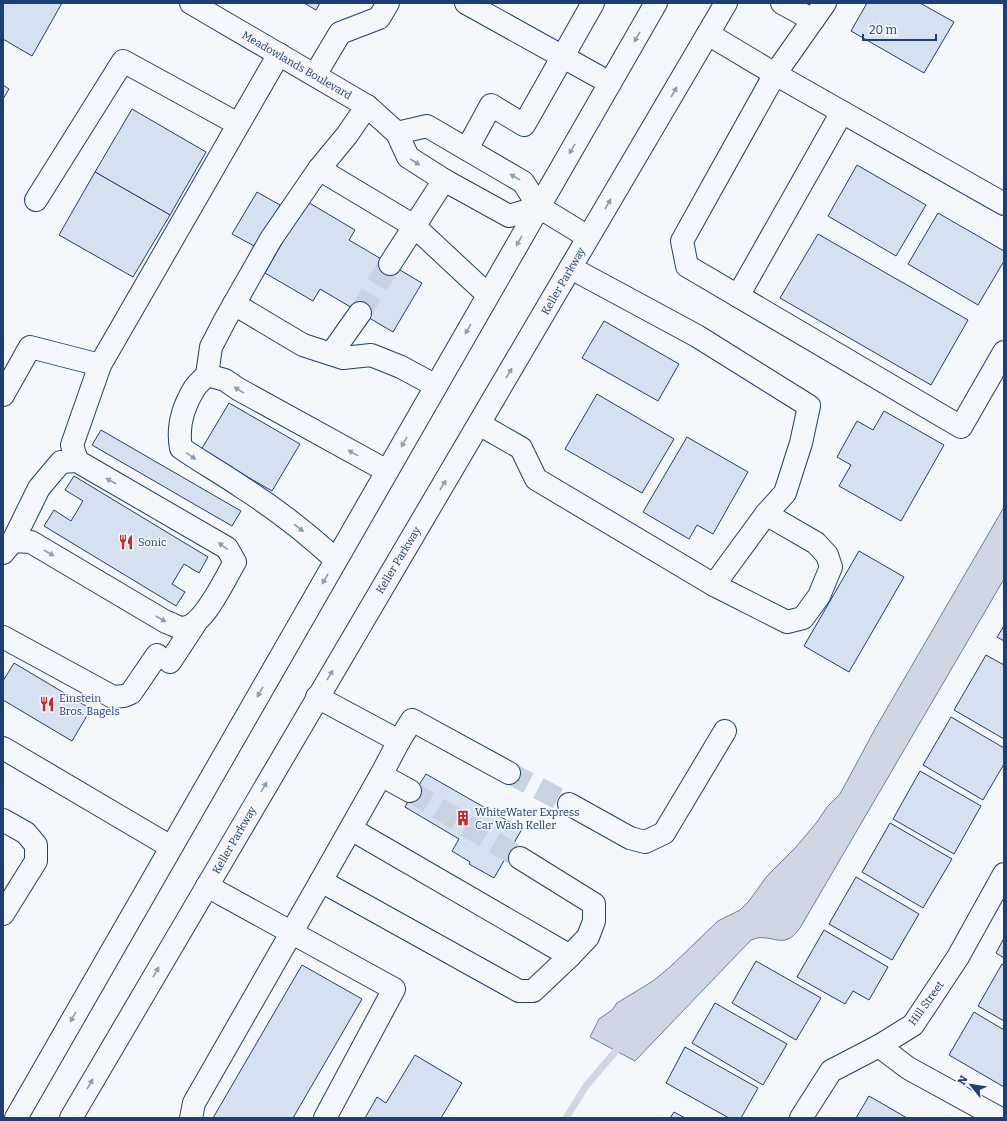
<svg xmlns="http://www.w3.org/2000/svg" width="1007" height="1121" viewBox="0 0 1007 1121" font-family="Bitter,serif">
<rect width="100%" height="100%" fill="#f4f7fb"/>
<path fill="#cfd7e4" stroke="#687fa3" d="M1004 507V579L800 928C797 932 793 937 788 939 777 944 766 933 751 940L635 1061 590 1037 599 1019 612 1010 617 1003 653 981 670 967 718 921 740 910 749 901 767 876 796 847 817 822 827 807 840 794 875 729Z"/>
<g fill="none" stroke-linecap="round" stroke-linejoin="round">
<path stroke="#cfd7e4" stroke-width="7" d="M566 1118 586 1086 621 1045"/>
</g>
<g fill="#d5e0f0" stroke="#1d3f73">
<path d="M3 3H62L32 56 3 39Z"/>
<path d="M304 3H320L316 10Z"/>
<path d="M867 3H920L954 22 924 73 851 31Z"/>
<path d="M3 85 9 89 3 99Z"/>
<path d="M132 109 206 152 170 215 95 172Z"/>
<path d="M857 165 926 205 896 256 828 216Z"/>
<path d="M95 172 170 215 133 277 59 235Z"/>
<path d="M257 192 280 205 256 247 232 234Z"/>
<path d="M306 201 355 230 349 240 422 283 393 332 320 289 313 301 265 273Z"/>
<path d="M938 213 1004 251V261L978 305 908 264Z"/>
<path d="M818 234 968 320 931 385 780 298Z"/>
<path d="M604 321 679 364 658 401 582 358Z"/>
<path d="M597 394 674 439 642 493 565 449Z"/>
<path d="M229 403 300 444 272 491 201 450Z"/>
<path d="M884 411 944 445 901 521 839 486 851 465 837 457 857 421 873 430Z"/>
<path d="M101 430 241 511 232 526 92 445Z"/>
<path d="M687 437 748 472 713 534 697 525 689 539 643 512Z"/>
<path d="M74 476 208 557 199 573 184 564 172 584 185 592 176 606 44 526 54 510 71 521 83 501 65 490Z"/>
<path d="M859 551 904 577 849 672 804 646Z"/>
<path d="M1004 626V641L997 637Z"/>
<path d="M986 655 1004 665V739L954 710Z"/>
<path d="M14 663 91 709 72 741 3 700V681Z"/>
<path d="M951 717 1004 748V764L983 800 923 765Z"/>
<path d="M920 771 981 806 954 854 893 819Z"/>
<path d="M426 774 522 829 494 878 469 864 470 862 452 851 459 839 405 807 418 784 419 785Z"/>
<path d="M890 823 952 859 923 908 862 872Z"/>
<path d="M856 877 919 914 892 960 829 924Z"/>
<path d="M824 930 888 967 869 1000 853 991 845 1004 797 977Z"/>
<path d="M1004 938V958L996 953Z"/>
<path d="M756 961 821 998 796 1040 732 1003Z"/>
<path d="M1002 964 1004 965V1021L978 1006Z"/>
<path d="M302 965 362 999 293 1118H213Z"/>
<path d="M715 1003 787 1044 763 1085 692 1043Z"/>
<path d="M974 1012 1004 1030V1087L949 1055Z"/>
<path d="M685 1047 758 1088 741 1118H729L666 1083Z"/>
<path d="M415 1055 462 1083 441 1118H365L377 1097 386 1103Z"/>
<path d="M869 1096 907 1118H856Z"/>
<path d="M674 1112 685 1118H670Z"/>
</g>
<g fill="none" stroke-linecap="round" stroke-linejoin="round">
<g stroke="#c9d2e0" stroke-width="22" stroke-dasharray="22 11" stroke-linecap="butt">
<path d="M360 313 390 264"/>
<path d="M509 773 569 804"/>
<path d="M410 791 520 858"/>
</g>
<g stroke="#1d3f73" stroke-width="24">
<g id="minor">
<path d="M191 3 367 106 397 133 408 157 444 180 509 216 539 207"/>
<path d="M466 3 610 83"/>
<path d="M782 3 813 20"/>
<path d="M825 3 775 74 682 241 687 266 961 427 1004 352"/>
<path d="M708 34 775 74 1004 204"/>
<path d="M315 75 340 33 379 18 388 3"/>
<path d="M397 133 427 126 523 182 539 207 588 237"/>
<path d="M467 149 491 105 524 125 593 3"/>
<path d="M319 169 414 226 488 295"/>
<path d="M36 200 123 61 238 124"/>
<path d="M390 264 444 180"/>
<path d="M738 296 842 112"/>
<path d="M234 304 303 345 343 358 371 355 401 367 436 386"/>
<path d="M331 354 360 313"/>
<path d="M207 375 211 347 225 320 271 239 319 169 347 135 367 106"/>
<path d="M3 395 30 347 100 365 279 54"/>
<path d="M479 424 521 448 536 479 714 585 766 514 785 493 801 443 809 406 697 336 571 268"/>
<path d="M77 461 72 445 100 365"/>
<path d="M3 553 13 541 39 488 61 462 77 461 227 548 235 562C225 578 203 629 181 628 177 627 170 623 166 622L31 542 13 541"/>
<path d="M336 560C307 533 276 509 243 488 223 474 201 462 181 448 177 427 183 407 194 389 197 384 203 379 207 375L225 380 238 389 387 471"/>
<path d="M714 585 787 622 803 618 819 596 831 567 827 555 816 543 766 514"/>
<path d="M3 637 113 697 124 696 131 693 157 655"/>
<path d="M170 662 195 624"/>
<path d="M317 697 399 741 412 720 509 773"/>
<path d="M399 741 381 775 410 791"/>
<path d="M3 748 171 847"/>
<path d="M569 804 630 838 645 842 664 833 725 731"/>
<path d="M3 820 26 833 36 845V861L3 914"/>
<path d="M351 829 570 956"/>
<path d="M321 881 381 775"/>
<path d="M207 886 394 989 325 1118"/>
<path d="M879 1046 908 1068 999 1118"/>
<path d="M191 1118 194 1103 321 881 519 991H533L570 956 588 937 594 921V904L520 858"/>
<path d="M801 1118 831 1071 879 1046 913 1025 958 957 1004 874"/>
</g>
</g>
<g stroke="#1d3f73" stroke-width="24">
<g id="major">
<path d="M16 1118 656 3"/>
<path d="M71 1118 726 3"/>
</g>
</g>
<use href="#minor" stroke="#f4f7fb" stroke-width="22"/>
<use href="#major" stroke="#f4f7fb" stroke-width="22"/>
</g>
<defs><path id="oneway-solid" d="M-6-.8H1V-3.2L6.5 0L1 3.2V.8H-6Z"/></defs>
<g fill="#889bb7">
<use href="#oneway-solid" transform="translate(637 37) rotate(120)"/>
<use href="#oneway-solid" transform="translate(674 92) rotate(-60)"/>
<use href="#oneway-solid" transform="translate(572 149) rotate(120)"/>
<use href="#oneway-solid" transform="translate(415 162) rotate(32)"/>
<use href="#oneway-solid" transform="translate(515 177) rotate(-149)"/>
<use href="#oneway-solid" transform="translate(608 204) rotate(-60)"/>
<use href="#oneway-solid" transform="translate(519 241) rotate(120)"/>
<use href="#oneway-solid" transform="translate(468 329) rotate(120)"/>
<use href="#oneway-solid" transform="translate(509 373) rotate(-59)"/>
<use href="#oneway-solid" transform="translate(239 390) rotate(-148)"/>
<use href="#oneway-solid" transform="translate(404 442) rotate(120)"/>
<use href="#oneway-solid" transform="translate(353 453) rotate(-151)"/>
<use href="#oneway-solid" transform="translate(191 456) rotate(34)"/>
<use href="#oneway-solid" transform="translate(111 481) rotate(-150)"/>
<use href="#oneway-solid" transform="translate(443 485) rotate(-59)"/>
<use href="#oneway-solid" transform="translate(299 528) rotate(37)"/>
<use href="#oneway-solid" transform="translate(223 546) rotate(-143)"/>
<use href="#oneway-solid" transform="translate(49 553) rotate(30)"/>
<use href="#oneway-solid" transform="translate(325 579) rotate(120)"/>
<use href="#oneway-solid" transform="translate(161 619) rotate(30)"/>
<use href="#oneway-solid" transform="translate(330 675) rotate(-59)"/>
<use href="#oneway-solid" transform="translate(260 692) rotate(120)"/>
<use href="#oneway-solid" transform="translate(264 787) rotate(-60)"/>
<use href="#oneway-solid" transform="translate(156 972) rotate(-60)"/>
<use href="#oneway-solid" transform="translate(73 1017) rotate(120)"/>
<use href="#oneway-solid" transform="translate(90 1084) rotate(-60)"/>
</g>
<defs>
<g id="restaurant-bare" transform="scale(1.2)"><path d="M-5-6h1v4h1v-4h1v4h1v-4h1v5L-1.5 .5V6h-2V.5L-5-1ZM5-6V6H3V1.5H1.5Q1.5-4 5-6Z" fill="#c62828" stroke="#f4f7fb" stroke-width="2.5" paint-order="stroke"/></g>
<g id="building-bare" transform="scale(1.2)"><path d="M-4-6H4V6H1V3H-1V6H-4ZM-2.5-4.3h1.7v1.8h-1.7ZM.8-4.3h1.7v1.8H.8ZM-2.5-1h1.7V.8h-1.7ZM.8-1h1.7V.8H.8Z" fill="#c62828" stroke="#f4f7fb" stroke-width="2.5" paint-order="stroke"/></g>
</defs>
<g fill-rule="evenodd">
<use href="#restaurant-bare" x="126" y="542"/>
<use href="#restaurant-bare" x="47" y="704"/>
<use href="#building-bare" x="463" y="818"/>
</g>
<g text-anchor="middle" stroke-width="3" stroke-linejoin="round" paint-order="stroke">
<g font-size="11" fill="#1d3f73" stroke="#f4f7fb">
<text transform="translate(297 65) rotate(30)" y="4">Meadowlands Boulevard</text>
<text transform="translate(563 281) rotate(-60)" y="4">Keller Parkway</text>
<text transform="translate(398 560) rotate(-59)" y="4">Keller Parkway</text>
<text transform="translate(234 840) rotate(-60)" y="4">Keller Parkway</text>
<text transform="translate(926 1003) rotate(-54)" y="4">Hill Street</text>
</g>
<g font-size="11" fill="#1d3f73" stroke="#f4f7fb" text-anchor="start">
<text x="138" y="546">Sonic</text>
<text x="59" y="702">Einstein<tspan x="59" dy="13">Bros. Bagels</tspan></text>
<text x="475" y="816">WhiteWater Express<tspan x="475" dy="13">Car Wash Keller</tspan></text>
</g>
</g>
<rect width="1007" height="1121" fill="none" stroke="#1d3f73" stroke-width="8"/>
<g transform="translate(971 1085) rotate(300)" stroke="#f4f7fb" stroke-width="3" paint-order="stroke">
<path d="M0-3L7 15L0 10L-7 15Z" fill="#1d3f73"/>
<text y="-6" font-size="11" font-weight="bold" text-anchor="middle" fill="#1d3f73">N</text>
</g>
<path d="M863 34v6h73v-6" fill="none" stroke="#1d3f73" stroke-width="2"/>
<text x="869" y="34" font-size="12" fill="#1d3f73" stroke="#f4f7fb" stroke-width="3" paint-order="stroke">20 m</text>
</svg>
